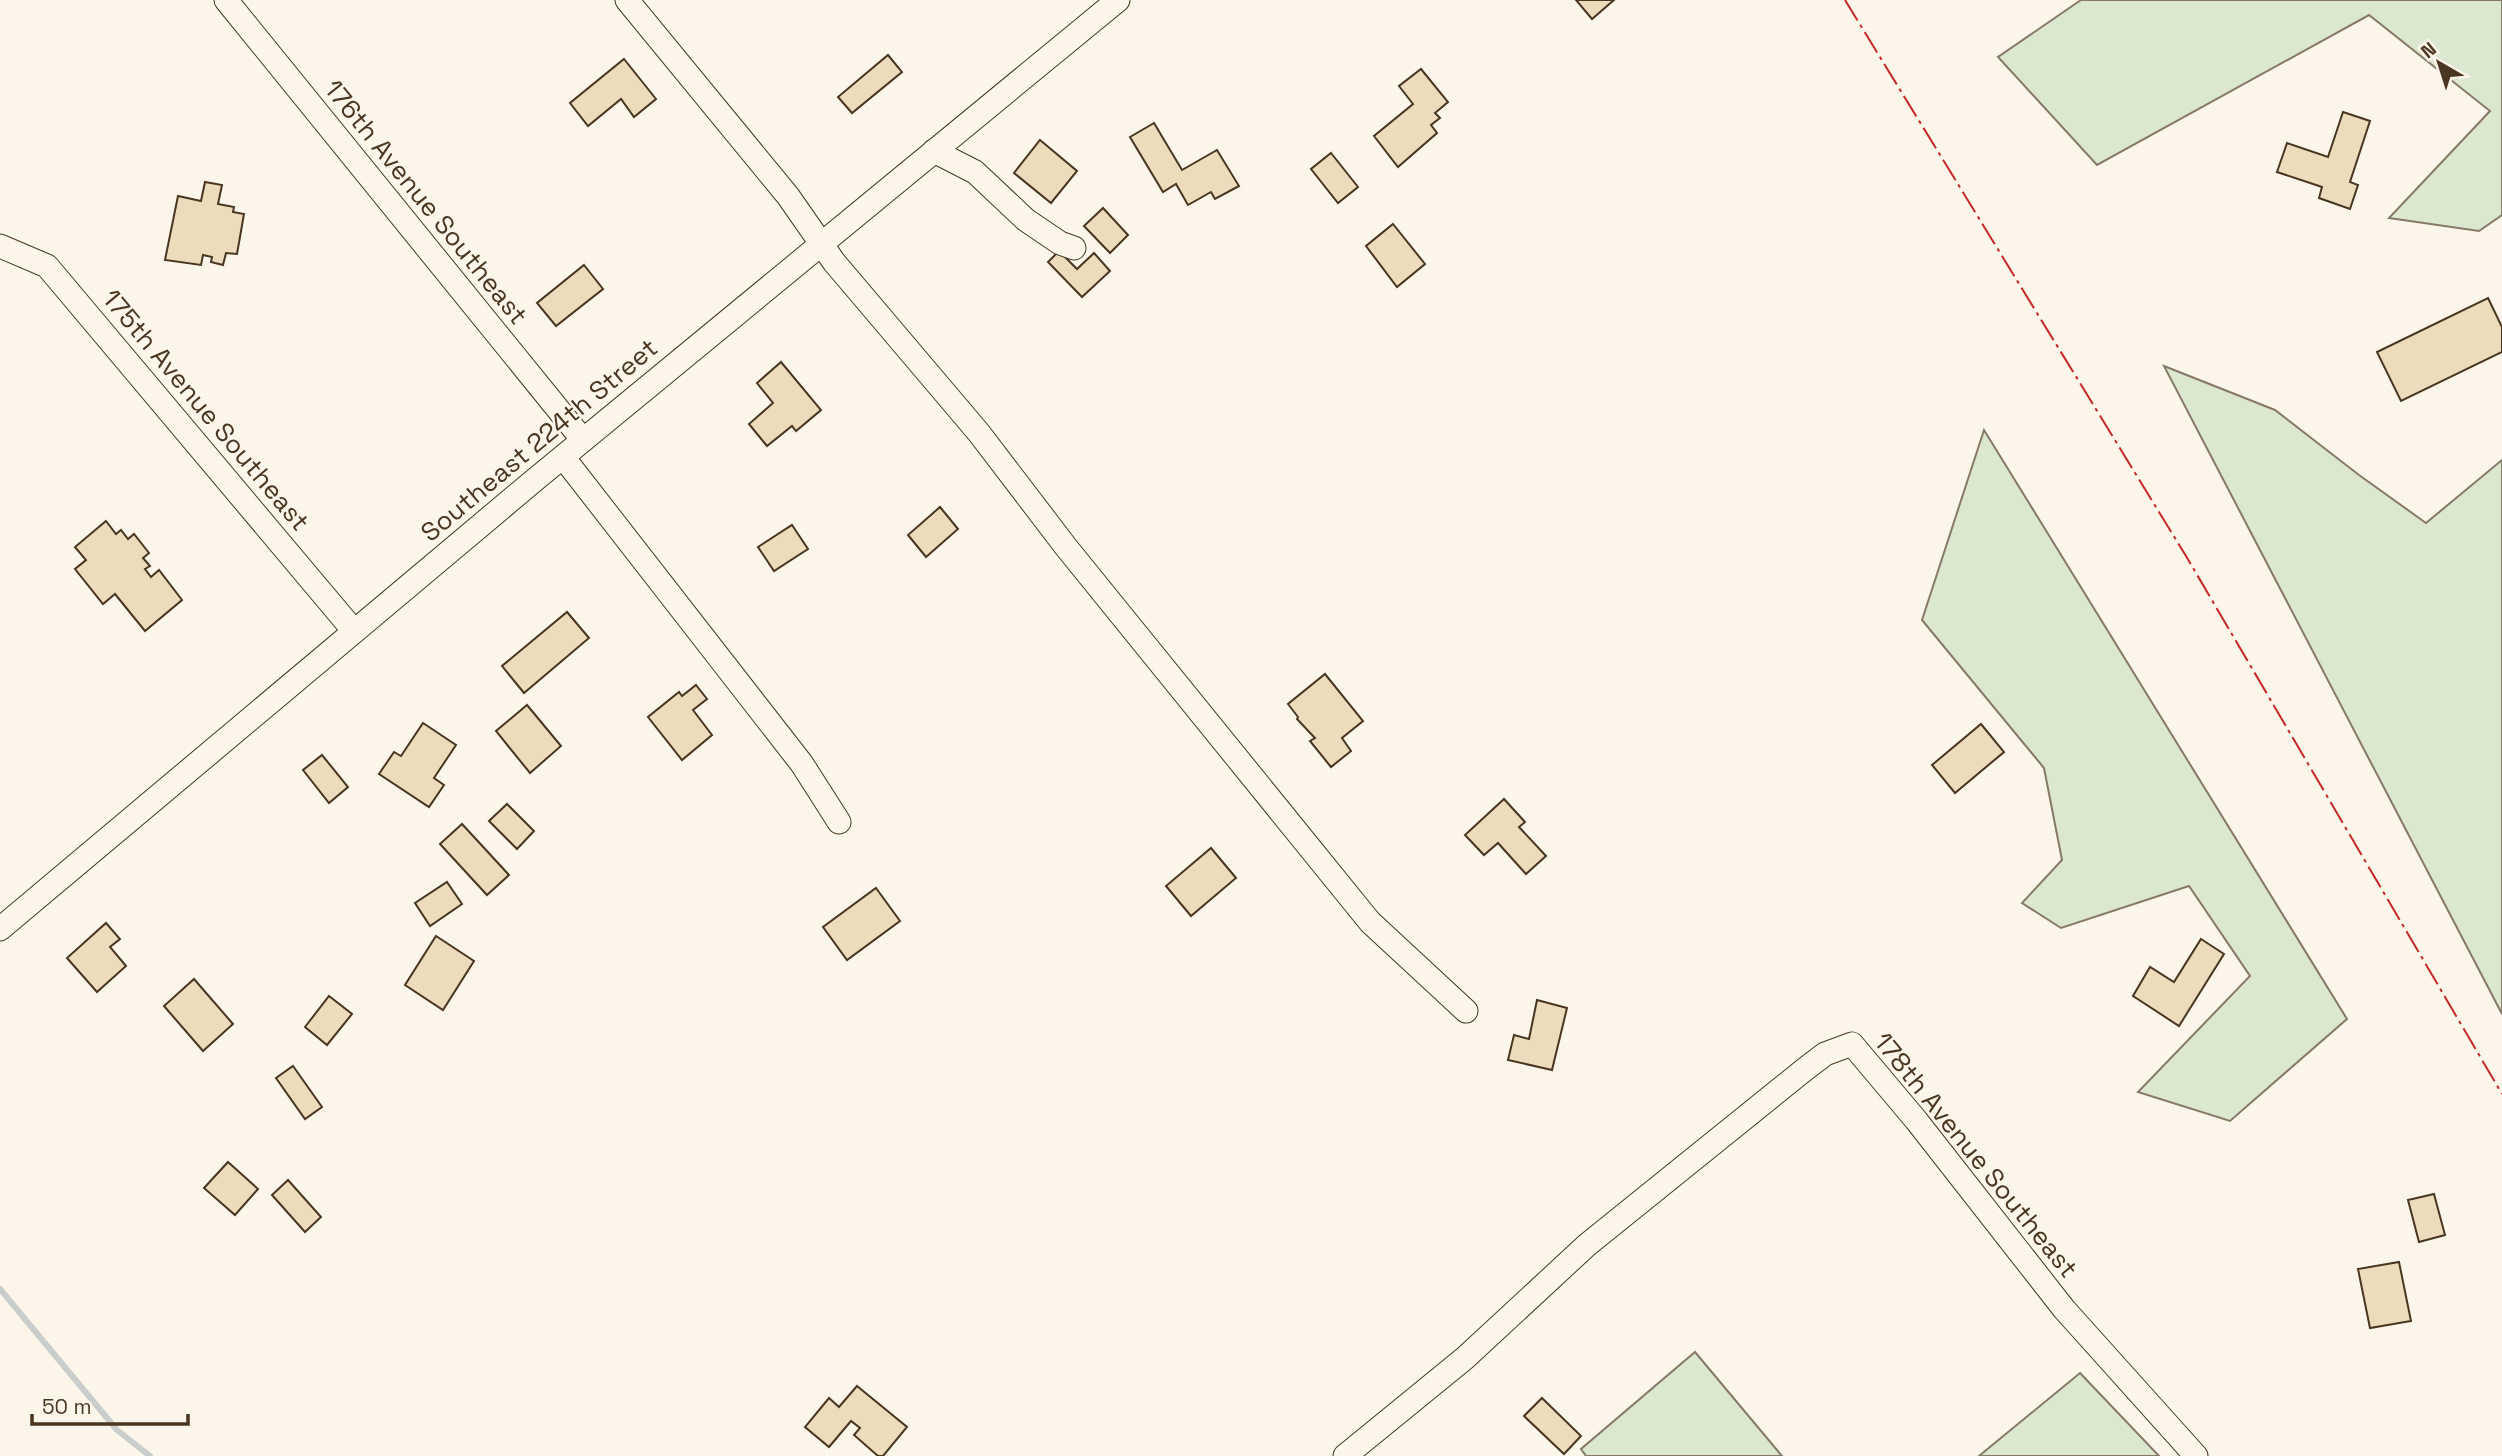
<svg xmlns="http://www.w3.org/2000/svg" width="2502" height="1456" viewBox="0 0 2502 1456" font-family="'Space Grotesk',sans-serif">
<rect width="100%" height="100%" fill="#fbf6e9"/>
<g fill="#dce7d0" stroke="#887966" stroke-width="2">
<path d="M2081 0H2502V215L2479 231 2389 218 2490 111 2369 15 2097 165 1998 57Z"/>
<path d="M2164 366 2275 410 2359 475 2426 523 2502 460V1014Z"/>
<path d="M1984 430 2347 1019 2230 1121 2138 1092 2250 976 2189 886 2061 928 2022 903 2062 860 2044 768 1922 620Z"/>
<path d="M1695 1352 1782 1456H1586L1581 1449Z"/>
<path d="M2080 1373 2159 1456H1979Z"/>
</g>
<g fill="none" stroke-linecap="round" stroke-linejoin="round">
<path stroke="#c9cecd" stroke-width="6" d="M0 1289 117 1430 150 1456"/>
</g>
<g fill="#ecdcbc" stroke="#4a3520" stroke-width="2">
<path d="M1576 0H1614L1592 19Z"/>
<path d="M888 55 902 72 852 113 838 97Z"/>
<path d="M624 59 656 99 634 117 621 99 588 126 570 103Z"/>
<path d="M1421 69 1448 102 1435 113 1440 118 1431 125 1437 133 1398 167 1374 136 1413 104 1399 86Z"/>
<path d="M2343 112 2370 121 2350 182 2358 185 2350 209 2319 198 2322 187 2277 172 2287 143 2328 157Z"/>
<path d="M1154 123 1182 170 1217 150 1239 186 1215 199 1211 192 1188 205 1176 184 1163 192 1130 137Z"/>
<path d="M1040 140 1077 171 1051 203 1014 173Z"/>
<path d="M1331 153 1358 187 1338 203 1311 169Z"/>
<path d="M205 182 222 185 218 204 234 207 233 212 244 214 237 254 226 253 223 265 211 262 212 257 203 255 201 265 165 260 178 196 201 201Z"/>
<path d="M1103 208 1128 235 1110 253 1084 226Z"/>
<path d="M1393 224 1425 264 1397 287 1366 246Z"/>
<path d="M1059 251 1077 269 1094 253 1110 271 1082 297 1048 262Z"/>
<path d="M584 265 603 289 556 326 537 303Z"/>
<path d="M2488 298 2502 327V352L2401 401 2377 352Z"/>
<path d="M781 362 821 410 796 431 792 426 767 446 749 424 773 403 757 383Z"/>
<path d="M940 507 958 529 926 557 908 535Z"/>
<path d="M106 521 116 534 121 530 128 539 134 534 149 553 143 558 150 566 145 569 151 577 159 570 182 600 145 631 115 594 103 604 75 569 86 560 75 547Z"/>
<path d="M792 525 808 549 774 571 758 547Z"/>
<path d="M567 612 589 638 524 693 502 666Z"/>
<path d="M1325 674 1363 721 1342 738 1351 751 1331 767 1310 741 1315 738 1297 719 1298 717 1288 704Z"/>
<path d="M696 685 707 699 693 710 712 735 682 760 648 717 679 692 682 696Z"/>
<path d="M527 705 561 746 530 773 496 731Z"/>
<path d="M423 723 456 745 434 778 444 785 429 807 379 774 394 752 401 756Z"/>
<path d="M1981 724 2004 752 1955 793 1932 765Z"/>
<path d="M322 755 348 787 329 803 303 770Z"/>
<path d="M1504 799 1525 822 1519 827 1546 856 1526 874 1498 843 1484 855 1465 835Z"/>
<path d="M507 804 534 831 517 849 489 821Z"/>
<path d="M462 824 509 875 487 895 440 844Z"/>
<path d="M1211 848 1236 878 1191 916 1166 886Z"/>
<path d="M447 882 462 904 430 926 415 903Z"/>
<path d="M876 888 900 921 847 960 823 927Z"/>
<path d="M106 923 120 939 110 947 126 966 97 992 67 958Z"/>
<path d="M436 936 474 961 443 1010 405 985Z"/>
<path d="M2201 939 2224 954 2179 1026 2133 996 2150 967 2174 982Z"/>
<path d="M194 979 233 1024 203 1051 164 1006Z"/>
<path d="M329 996 352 1014 327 1045 305 1027Z"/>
<path d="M1537 1000 1567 1008 1552 1070 1508 1060 1514 1035 1529 1039Z"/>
<path d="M293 1066 322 1107 305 1119 276 1078Z"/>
<path d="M228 1162 258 1189 235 1215 204 1188Z"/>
<path d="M288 1180 321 1217 305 1232 272 1195Z"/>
<path d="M2434 1194 2445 1235 2419 1242 2408 1200Z"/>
<path d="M2399 1262 2411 1321 2370 1328 2358 1269Z"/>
<path d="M857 1386 907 1427 883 1456H878L854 1435 860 1428 851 1421 829 1447 805 1427 829 1398 839 1407Z"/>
<path d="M1542 1398 1581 1436 1564 1454 1524 1416Z"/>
</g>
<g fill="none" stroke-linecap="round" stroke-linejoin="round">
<g stroke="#4a3520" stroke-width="25">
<g id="minor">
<path d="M226 0 583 440"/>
<path d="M627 0 788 196 834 262 979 433 1066 547 1370 922 1466 1011"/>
<path d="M934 151 975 172 1026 220 1060 243 1074 248"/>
<path d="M0 246 47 266 354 631"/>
<path d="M563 457 802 764 839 822"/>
<path d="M0 929 531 483 1118 0"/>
<path d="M1345 1456 1465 1358 1587 1245 1804 1070 1825 1054 1852 1044 1916 1120 2064 1309 2196 1456"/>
</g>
</g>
<use href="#minor" stroke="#fbf6e9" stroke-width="23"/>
<path stroke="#c62828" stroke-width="2" stroke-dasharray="24 5 3.5 5" stroke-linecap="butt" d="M1845 0 2186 556 2502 1094"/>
</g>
<g text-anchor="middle" stroke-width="5" stroke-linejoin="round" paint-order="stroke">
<g font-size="26" fill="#4a3520" stroke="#fbf6e9">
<text transform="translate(426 202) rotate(51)" y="9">176th Avenue Southeast</text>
<text transform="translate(206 410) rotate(50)" y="9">175th Avenue Southeast</text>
<text transform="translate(539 440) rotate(-40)" y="9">Southeast 224th Street</text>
<text transform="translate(1976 1155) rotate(51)" y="9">178th Avenue Southeast</text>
</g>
</g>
<g transform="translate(2439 63) rotate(321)" stroke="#fbf6e9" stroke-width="5" paint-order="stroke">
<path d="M0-5L12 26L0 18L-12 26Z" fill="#4a3520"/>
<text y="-10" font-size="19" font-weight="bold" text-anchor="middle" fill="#4a3520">N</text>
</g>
<path d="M32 1414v10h156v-10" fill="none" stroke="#4a3520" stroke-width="3.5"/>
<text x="42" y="1414" font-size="21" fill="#4a3520" stroke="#fbf6e9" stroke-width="5" paint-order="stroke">50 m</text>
</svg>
